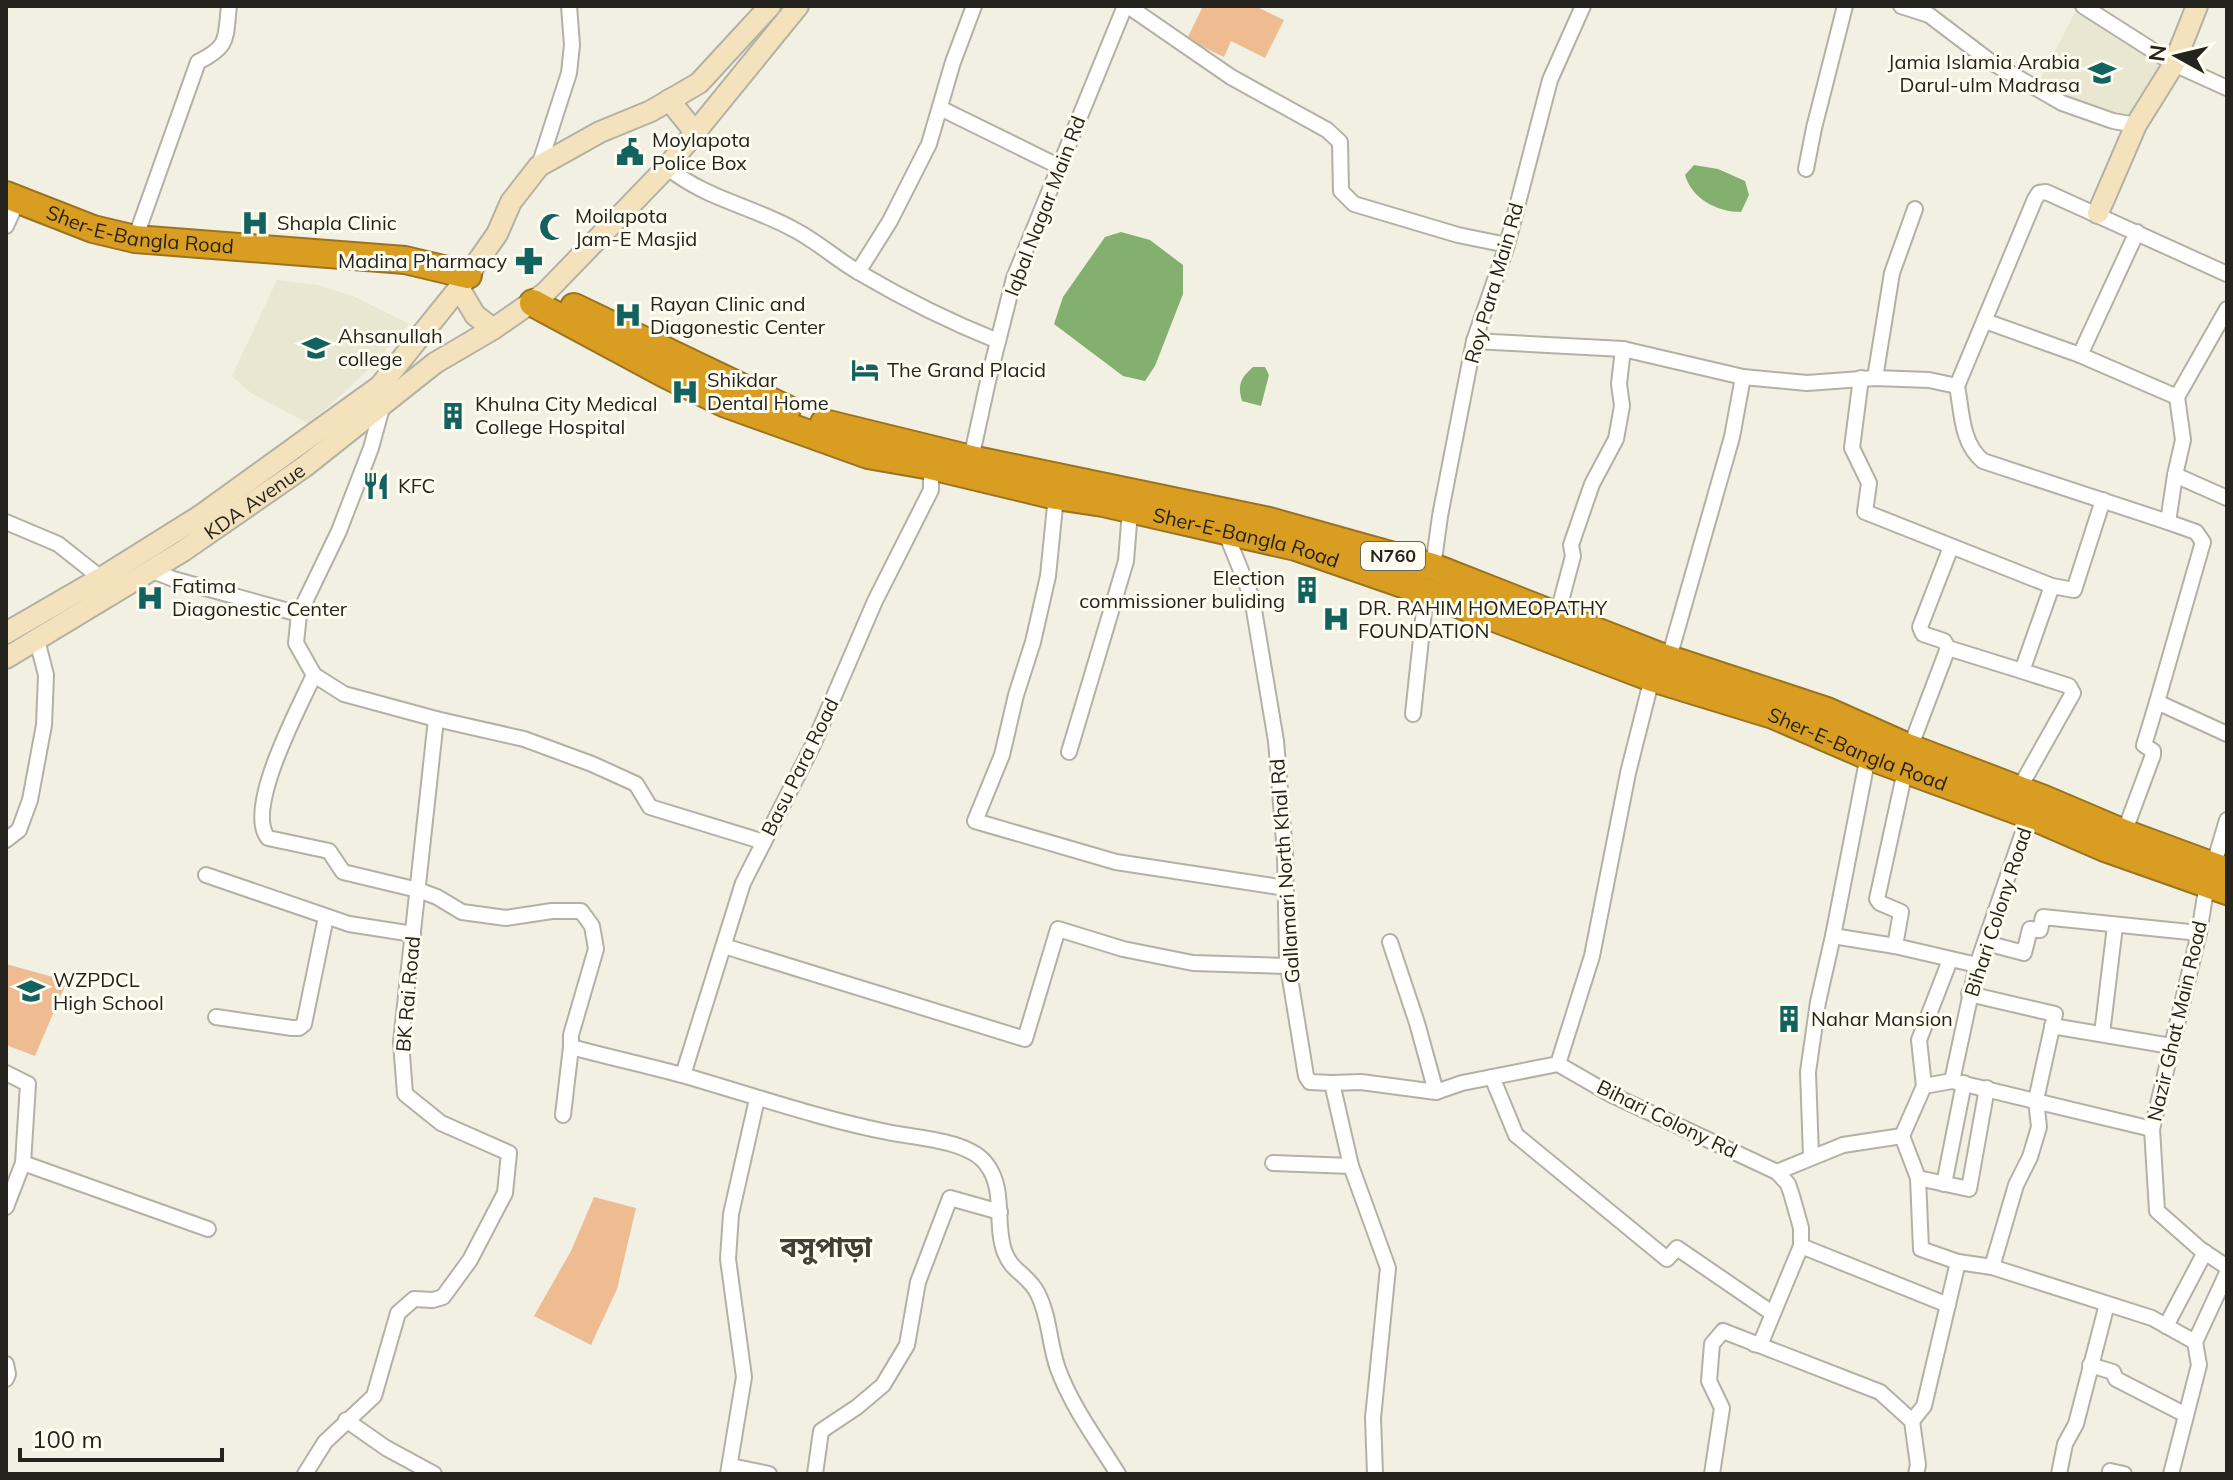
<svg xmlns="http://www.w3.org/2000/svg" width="2233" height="1480" viewBox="0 0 2233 1480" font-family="Mulish,'Noto Sans Bengali',sans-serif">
<rect width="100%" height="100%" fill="#f2f0e3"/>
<g fill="#e9e6d2">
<path d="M2075 12 2167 63 2133 121 2073 102 2038 84Z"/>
<path d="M277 280 317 285 353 296 409 324 365 373 309 424 251 393 232 376Z"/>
</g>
<g fill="#efbb90">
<path d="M1203 6H1255L1284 20 1265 58 1231 41 1224 57 1187 39Z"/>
<path d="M6 964 67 981 35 1056 6 1045Z"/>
<path d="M594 1197 636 1208 617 1289 591 1345 534 1316 571 1251Z"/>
</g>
<g fill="#83b06e">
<path d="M1694 165 1718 169 1745 181 1749 195 1741 212C1717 212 1692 199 1685 175Z"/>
<path d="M1121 232 1150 240 1183 265V294L1155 366 1145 381 1123 376 1054 324 1063 297 1105 237Z"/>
<path d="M1253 367H1265L1269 375 1261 406 1242 401C1237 384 1241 378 1253 367Z"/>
</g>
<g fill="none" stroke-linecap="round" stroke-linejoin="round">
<g stroke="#b3b1a5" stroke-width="18">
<g id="street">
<path d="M1128 6 1231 77 1327 130 1340 142 1341 191 1354 204 1458 235 1507 245"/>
<path d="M1901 6 1929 15 1991 62 2062 103 2113 121 2136 125"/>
<path d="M2083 6 2174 64 2227 88"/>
<path d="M940 108 1058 166"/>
<path d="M539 166 569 73 572 45 569 6"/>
<path d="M667 167C704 198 751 206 793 229 817 241 837 260 860 273 904 299 950 322 998 341"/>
<path d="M1806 169 1814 128 1845 6"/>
<path d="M6 226 18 200"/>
<path d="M2137 232 2080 355 2177 397"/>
<path d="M135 239 198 62C230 46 225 39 229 6"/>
<path d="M858 272 890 221 929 144 953 62 974 6"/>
<path d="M1985 321 2080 355"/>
<path d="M1474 341 1623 349 1743 377 1807 383 1875 378 1929 380 1957 386 2035 199 2039 193 2046 192 2227 274"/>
<path d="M1861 378 1852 448 1869 483 1865 512 2052 586"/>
<path d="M1875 378 1892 273 1915 209"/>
<path d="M1957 386C1962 412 1961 443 1983 461L2168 522 2175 475 2227 498"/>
<path d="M971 459 988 381 1014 278 1125 6"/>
<path d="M2175 475 2183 440 2177 397 2227 309"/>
<path d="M1056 496 1048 576 1033 642 1016 695 1002 755 975 821 1116 862 1286 888"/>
<path d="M6 522 58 544 101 578"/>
<path d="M2168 522 2196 532 2203 542 2157 702 2227 734"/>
<path d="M1225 531 1252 598 1276 741 1285 854 1287 960 1306 1076 1310 1082 1332 1083 1351 1166 1388 1268 1373 1418 1375 1474"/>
<path d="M1433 567 1440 516 1474 341 1507 245 1550 80 1583 6"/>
<path d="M153 571 173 579 299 614"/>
<path d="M1557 616 1573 556 1571 545 1592 484 1616 439 1622 406 1619 384 1623 349"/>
<path d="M1948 648 1944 641 1923 634 1920 627 1951 547"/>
<path d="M1669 658 1732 437 1743 377"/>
<path d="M314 675C300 706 244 809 268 838L329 851 343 872 418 890 437 897 462 912 506 918 552 911H581L592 926 596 949 571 1035V1047C608 1057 645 1065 682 1075 752 1095 820 1119 892 1133 919 1138 971 1141 987 1165 1006 1190 994 1225 1005 1253 1012 1272 1029 1275 1038 1294 1050 1318 1049 1344 1058 1369 1072 1407 1097 1440 1118 1474"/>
<path d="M1413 714 1426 592"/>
<path d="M436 719 524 739 592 764 636 784 650 807 764 842"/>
<path d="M1910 748 1948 648 2022 671"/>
<path d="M1069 752 1126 561 1130 511"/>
<path d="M1868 756 1833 936 1895 946 1977 965"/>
<path d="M2019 789 2073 693 2069 686 2022 671 2052 586 2074 590 2103 500"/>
<path d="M2124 833 2153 755V751L2144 745 2157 702"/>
<path d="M6 840 19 830 30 800 44 725 46 675 37 640"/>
<path d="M2213 867 2227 820"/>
<path d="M206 875 349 924 413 934"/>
<path d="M2207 884 2199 933 2152 1129 2157 1211 2200 1249 2227 1267"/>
<path d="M1390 942 1417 1023 1436 1092"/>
<path d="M1986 943 2024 953 2030 929 2040 930 2043 917 2199 933"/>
<path d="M724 946 1025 1039 1058 929 1123 949 1193 963 1288 966"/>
<path d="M1895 946 1901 912 1880 903 1877 899 1905 771"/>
<path d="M1969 994 2055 1014 2036 1100 2039 1127 2030 1157 2016 1185 1992 1267"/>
<path d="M216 1017 292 1028H299L304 1024 326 917"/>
<path d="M2052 1026 2171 1046"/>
<path d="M2102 1034 2115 926"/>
<path d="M1558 1064 1610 1094 1777 1172 1788 1184 1792 1196 1801 1228V1246L1760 1345 1754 1344"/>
<path d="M6 1073 28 1084 23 1163 6 1207"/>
<path d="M683 1075 743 883 813 745 875 601 931 490V466"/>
<path d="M1492 1077 1516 1135 1667 1259 1677 1248 1772 1313"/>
<path d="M1952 1081 2152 1129"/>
<path d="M1332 1083 1361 1082 1436 1092 1462 1083 1558 1064 1592 956 1628 773 1652 678"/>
<path d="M1924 1086 1919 1040 1950 960"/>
<path d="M563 1115 571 1047"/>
<path d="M1902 1136 1918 1178 1921 1249 1958 1262 1992 1267 2152 1318 2195 1342 2227 1273"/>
<path d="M1811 1156 1808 1072 1818 1002 1833 936"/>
<path d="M23 1163 208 1229"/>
<path d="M1273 1163 1351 1166"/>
<path d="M1777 1172 1843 1145 1902 1136 1924 1086 1952 1081 1977 965 2029 815"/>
<path d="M1918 1178 1969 1189 1987 1088"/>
<path d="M1944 1184 1964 1083"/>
<path d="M1801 1246 1948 1305"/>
<path d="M2166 1326 2205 1252"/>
<path d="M6 1364 8 1374 6 1379"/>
<path d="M2090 1365 2113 1372 2116 1379 2186 1415"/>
<path d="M346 1420 386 1448 434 1474"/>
<path d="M1912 1421 1924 1406 1958 1262"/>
<path d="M731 1466 769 1474"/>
<path d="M305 1474 325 1442 374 1396 398 1313 414 1299 433 1300 443 1297 470 1260 505 1193 509 1153 441 1123 405 1094 401 1042 436 719 344 694 314 675 296 643 299 614 339 531 371 448 383 404"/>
<path d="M728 1474 744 1377 728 1259 731 1214 757 1099"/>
<path d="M815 1474 821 1431 857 1407 883 1385 907 1345 918 1282 950 1198 1000 1212"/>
<path d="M1712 1474 1722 1408 1709 1381 1712 1344 1723 1331 1880 1392 1912 1421 1918 1465 1916 1474"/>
<path d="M2059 1474 2065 1444 2076 1424 2107 1304"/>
<path d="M2110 1474V1471L2124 1474"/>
<path d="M2171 1474 2199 1365 2195 1342"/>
</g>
</g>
<g stroke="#b3b1a5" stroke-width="24">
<g id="secondary">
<path d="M669 100 695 132"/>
<path d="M2098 213 2136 125 2174 64 2197 6"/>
<path d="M459 288 475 315 493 329 545 293 641 194 667 167 798 6"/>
<path d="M6 633 101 578 200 516 380 386 459 288 497 234 511 202 539 166 600 132 651 111 699 83 770 6"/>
<path id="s1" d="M6 658 183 551 304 467 435 363 493 329"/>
</g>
</g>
<g stroke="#9a7320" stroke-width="30">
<g id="highway">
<path id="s2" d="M6 195 93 229 135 239 405 260 468 275"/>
<path id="s3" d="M533 303 665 374 726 404 868 455 931 466 1056 496 1103 503 1296 547 1426 592 1652 678 1773 715 1868 756 2029 815 2105 848 2227 891"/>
<path d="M574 307 787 409"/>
<path d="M824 423 971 459 1269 521 1433 567 1657 655 1827 711 1910 748 2044 799 2124 833 2227 871"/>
</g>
</g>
<use href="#street" stroke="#fff" stroke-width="14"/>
<use href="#secondary" stroke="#f4e2bc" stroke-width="20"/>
<use href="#highway" stroke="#d99e21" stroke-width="26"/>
</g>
<defs>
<g id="school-bare" transform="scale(2.16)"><path d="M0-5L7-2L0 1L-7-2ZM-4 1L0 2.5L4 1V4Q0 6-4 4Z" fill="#126260" stroke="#fffdf0" stroke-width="2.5" paint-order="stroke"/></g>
<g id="civic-bare" transform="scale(2.16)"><path d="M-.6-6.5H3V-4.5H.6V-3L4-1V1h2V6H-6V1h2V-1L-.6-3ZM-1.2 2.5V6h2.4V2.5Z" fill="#126260" stroke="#fffdf0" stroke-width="2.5" paint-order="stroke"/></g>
<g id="hospital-bare" transform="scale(2.16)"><path d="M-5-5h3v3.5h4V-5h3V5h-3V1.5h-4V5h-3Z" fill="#126260" stroke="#fffdf0" stroke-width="2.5" paint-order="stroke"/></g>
<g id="mosque-bare" transform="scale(2.16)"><path d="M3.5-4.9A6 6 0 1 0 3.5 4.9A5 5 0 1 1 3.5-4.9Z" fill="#126260" stroke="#fffdf0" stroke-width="2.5" paint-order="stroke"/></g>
<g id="pharmacy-bare" transform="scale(2.16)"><path d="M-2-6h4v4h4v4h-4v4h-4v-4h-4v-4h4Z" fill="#126260" stroke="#fffdf0" stroke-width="2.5" paint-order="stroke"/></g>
<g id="university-bare" transform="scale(2.16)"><path d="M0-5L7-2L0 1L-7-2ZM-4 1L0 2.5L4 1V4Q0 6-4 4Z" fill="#126260" stroke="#fffdf0" stroke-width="2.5" paint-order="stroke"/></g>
<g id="hotel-bare" transform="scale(2.16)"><path d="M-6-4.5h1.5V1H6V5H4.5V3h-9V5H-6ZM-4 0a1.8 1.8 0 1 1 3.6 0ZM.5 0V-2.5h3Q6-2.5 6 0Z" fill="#126260" stroke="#fffdf0" stroke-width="2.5" paint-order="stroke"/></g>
<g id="building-bare" transform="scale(2.16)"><path d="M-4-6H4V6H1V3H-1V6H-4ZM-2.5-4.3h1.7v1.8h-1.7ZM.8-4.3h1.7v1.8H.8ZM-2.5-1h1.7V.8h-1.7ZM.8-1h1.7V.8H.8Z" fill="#126260" stroke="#fffdf0" stroke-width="2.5" paint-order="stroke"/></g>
<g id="restaurant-bare" transform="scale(2.16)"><path d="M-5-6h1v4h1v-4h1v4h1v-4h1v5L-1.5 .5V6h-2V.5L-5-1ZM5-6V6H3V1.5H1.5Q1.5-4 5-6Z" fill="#126260" stroke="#fffdf0" stroke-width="2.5" paint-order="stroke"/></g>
</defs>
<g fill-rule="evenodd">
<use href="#school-bare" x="2102" y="73"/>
<use href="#civic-bare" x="630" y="152"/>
<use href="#hospital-bare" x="255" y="223"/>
<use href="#mosque-bare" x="553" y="227"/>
<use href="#pharmacy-bare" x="529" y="261"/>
<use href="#hospital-bare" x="628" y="315"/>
<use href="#university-bare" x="316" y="348"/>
<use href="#hotel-bare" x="865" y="370"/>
<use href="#hospital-bare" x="685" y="392"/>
<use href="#building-bare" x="453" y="416"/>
<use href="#restaurant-bare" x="376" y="486"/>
<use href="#building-bare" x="1307" y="590"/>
<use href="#hospital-bare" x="150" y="598"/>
<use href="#hospital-bare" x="1336" y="619"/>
<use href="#school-bare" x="31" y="991"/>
<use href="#building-bare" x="1789" y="1019"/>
</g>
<g text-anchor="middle" stroke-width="6" stroke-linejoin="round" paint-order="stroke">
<rect fill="#fffdf0" stroke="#66645d" stroke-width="2" x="1361" y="542" width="64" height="28" rx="6"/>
<g font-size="18" font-weight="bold" fill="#24231e">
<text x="1393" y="562">N760</text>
</g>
<g font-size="20" fill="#24231e" stroke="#fffdf0" text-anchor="start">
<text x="2080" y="69" text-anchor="end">Jamia Islamia Arabia<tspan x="2080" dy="23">Darul-ulm Madrasa</tspan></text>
<text x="652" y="147">Moylapota<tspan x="652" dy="23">Police Box</tspan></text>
<text x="575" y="223">Moilapota<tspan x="575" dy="23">Jam-E Masjid</tspan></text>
<text x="277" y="230">Shapla Clinic</text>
<text x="507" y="268" text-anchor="end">Madina Pharmacy</text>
<text x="650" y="311">Rayan Clinic and<tspan x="650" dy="23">Diagonestic Center</tspan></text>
<text x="338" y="343">Ahsanullah<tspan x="338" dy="23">college</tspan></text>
<text x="887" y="377">The Grand Placid</text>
<text x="707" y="387">Shikdar<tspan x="707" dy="23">Dental Home</tspan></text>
<text x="475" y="411">Khulna City Medical<tspan x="475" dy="23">College Hospital</tspan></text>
<text x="398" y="493">KFC</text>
<text x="1285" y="585" text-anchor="end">Election<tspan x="1285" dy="23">commissioner buliding</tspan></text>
<text x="172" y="593">Fatima<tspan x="172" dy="23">Diagonestic Center</tspan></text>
<text x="1358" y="615">DR. RAHIM HOMEOPATHY<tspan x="1358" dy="23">FOUNDATION</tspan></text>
<text x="53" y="987">WZPDCL<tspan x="53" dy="23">High School</tspan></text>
<text x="1811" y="1026">Nahar Mansion</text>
</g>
<g font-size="20" fill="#24231e" stroke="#fffdf0">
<text transform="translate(1045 206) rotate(-69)" y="7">Iqbal Nagar Main Rd</text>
<text dy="7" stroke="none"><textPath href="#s2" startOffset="140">Sher-E-Bangla Road</textPath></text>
<text transform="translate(1494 283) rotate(-74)" y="7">Roy Para Main Rd</text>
<text dy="7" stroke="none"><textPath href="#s1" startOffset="294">KDA Avenue</textPath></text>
<text dy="7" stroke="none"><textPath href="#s3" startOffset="756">Sher-E-Bangla Road</textPath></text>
<text dy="7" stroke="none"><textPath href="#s3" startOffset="1404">Sher-E-Bangla Road</textPath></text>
<text transform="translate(800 767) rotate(-64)" y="7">Basu Para Road</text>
<text transform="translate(1285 871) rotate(-94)" y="7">Gallamari North Khal Rd</text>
<text transform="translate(1998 912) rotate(-72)" y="7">Bihari Colony Road</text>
<text transform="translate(408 994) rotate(-85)" y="7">BK Rai Road</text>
<text transform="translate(2177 1021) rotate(-77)" y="7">Nazir Ghat Main Road</text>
<text transform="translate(1667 1119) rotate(26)" y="7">Bihari Colony Rd</text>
</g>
<g font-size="28" font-weight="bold" fill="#424036" stroke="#fffdf0">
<text x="826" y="1257">বসুপাড়া</text>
</g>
</g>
<rect width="2233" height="1480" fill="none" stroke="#24231e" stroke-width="16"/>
<g transform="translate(2177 56) rotate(278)" stroke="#fffdf0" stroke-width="6" paint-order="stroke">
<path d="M0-6L14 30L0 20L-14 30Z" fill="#24231e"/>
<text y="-12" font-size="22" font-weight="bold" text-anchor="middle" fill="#24231e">N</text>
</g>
<path d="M20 1448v12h202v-12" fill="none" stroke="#24231e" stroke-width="4"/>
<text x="32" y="1448" font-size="24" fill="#24231e" stroke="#fffdf0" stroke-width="6" paint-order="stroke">100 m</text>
</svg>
